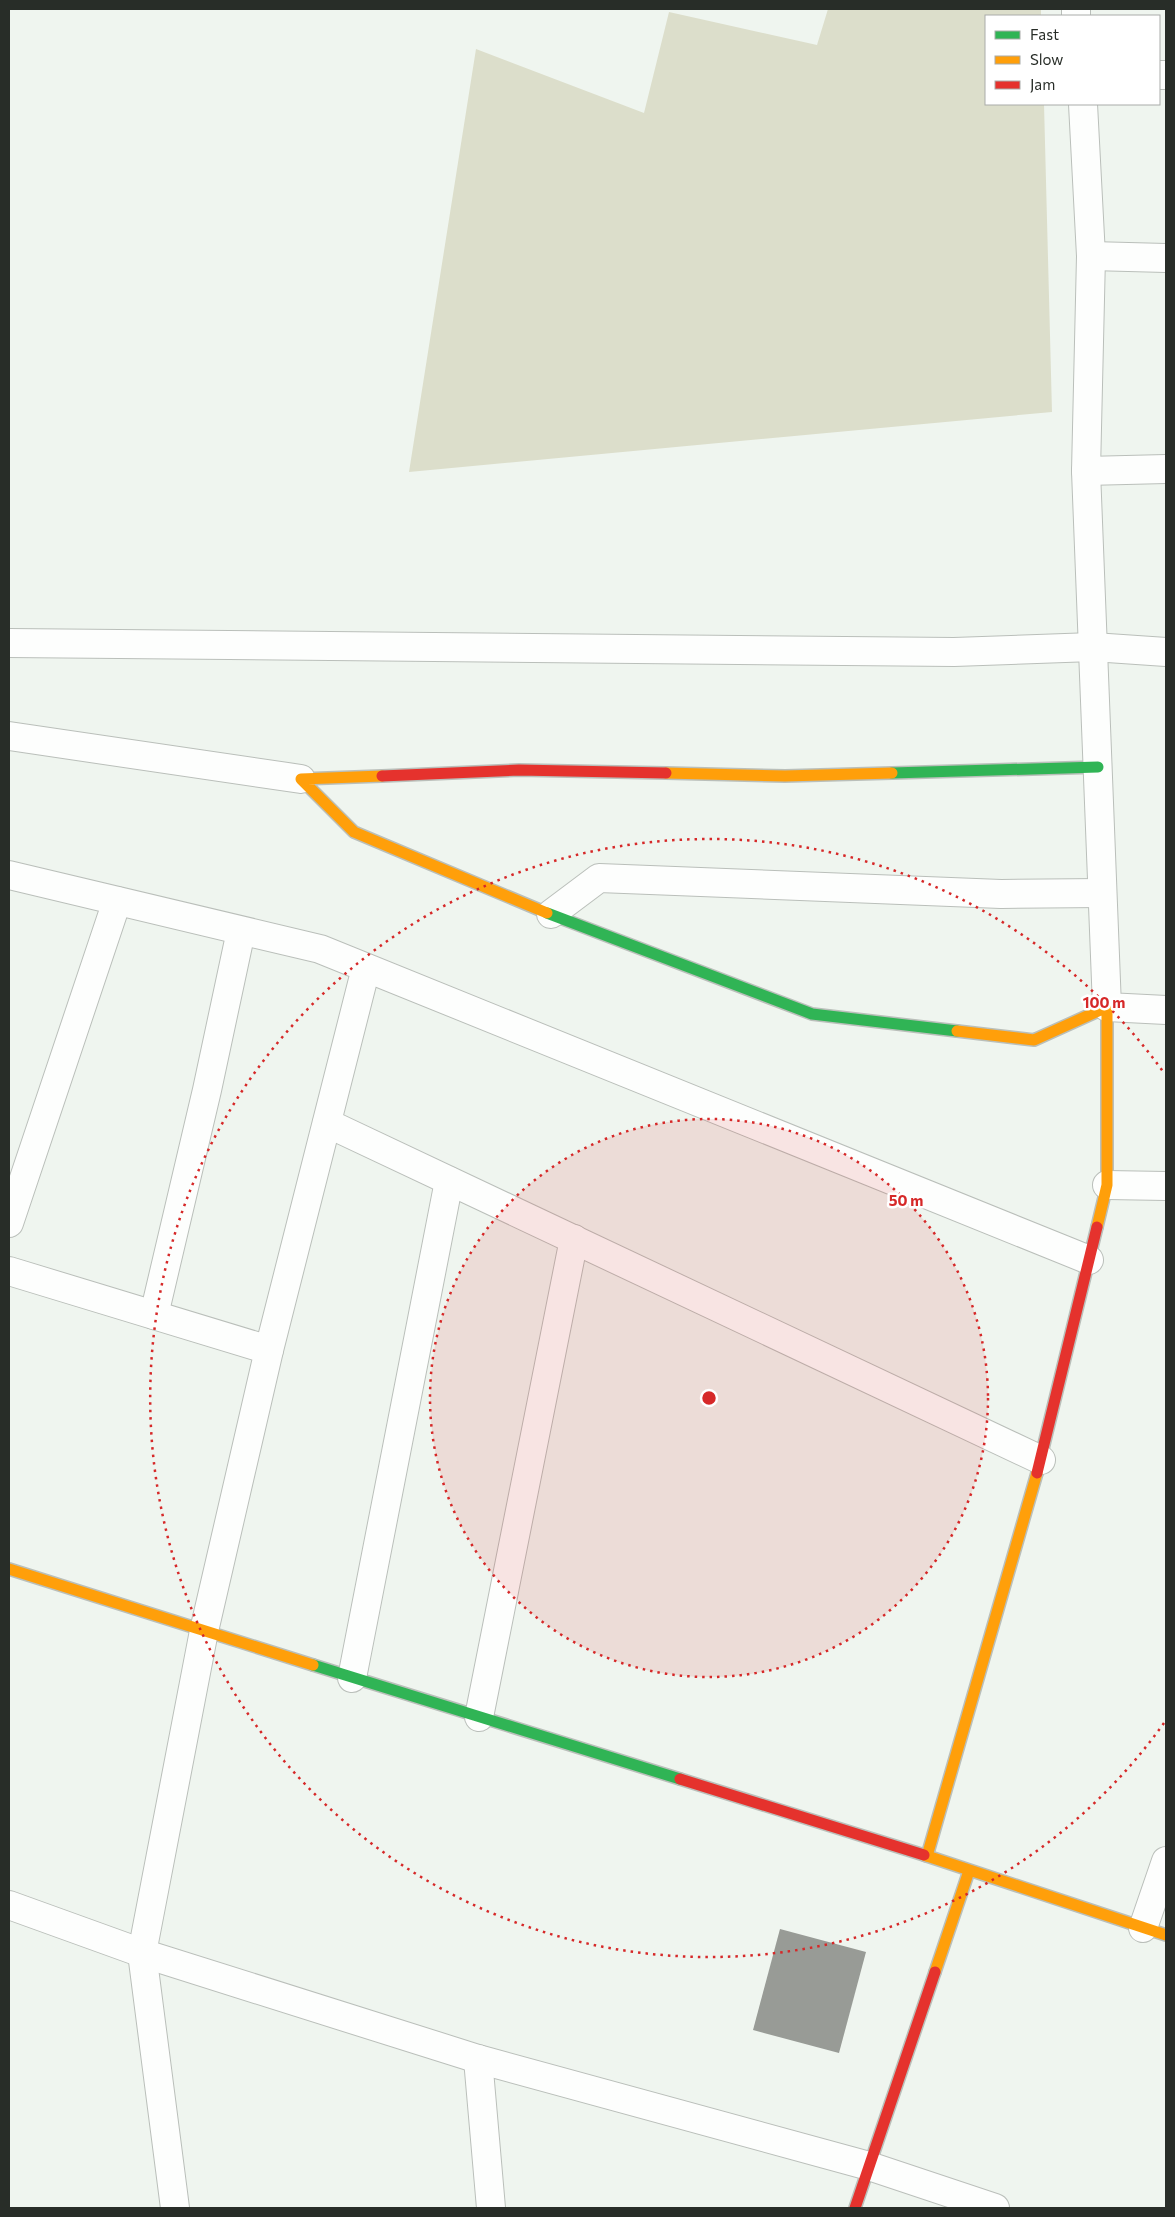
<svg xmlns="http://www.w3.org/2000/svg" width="1175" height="2217" viewBox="0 0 1175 2217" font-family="Commissioner,sans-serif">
<rect width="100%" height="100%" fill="#eff5ef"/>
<path fill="#dcdecb" d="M828 9H1041V16H986V104H1044L1052 412 409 472 476 49 644 113 669 12 817 45Z"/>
<path fill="#989b96" d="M780 1929 866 1952 839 2053 753 2030Z"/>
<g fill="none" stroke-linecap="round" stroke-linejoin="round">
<g stroke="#babfba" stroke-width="30">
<g id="street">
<path d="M1076 9V16"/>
<path d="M1159 75H1166"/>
<path d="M1083 104 1091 256 1086 471 1107 1007 1166 1010"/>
<path d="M1091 256 1166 258"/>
<path d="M1086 471 1166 469"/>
<path d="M9 643 954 652 1093 647 1166 652"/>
<path d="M9 736 301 779"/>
<path d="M9 875 320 949 1089 1260"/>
<path d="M551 914 599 878 1001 894 1102 893"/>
<path d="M327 1123 1041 1460"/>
<path d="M1107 1185 1166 1186"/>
<path d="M9 1223 117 901"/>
<path d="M9 1271 269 1350"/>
<path d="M154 1315 207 1090 241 931"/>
<path d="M352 1678 449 1181"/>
<path d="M479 1717 574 1239"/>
<path d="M9 1905 142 1953 478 2059 869 2166 995 2208"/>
<path d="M1143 1928 1166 1861"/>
<path d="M478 2059 491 2208"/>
<path d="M175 2208 142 1953 204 1631 269 1350 366 968"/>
</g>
</g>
<g stroke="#babfba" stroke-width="14">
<g id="fast">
<path d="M892 773 1098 767"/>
<path d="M547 913 812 1014 957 1031"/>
<path d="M313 1665 680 1779"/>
</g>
</g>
<g stroke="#babfba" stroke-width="14">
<g id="slow">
<path d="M666 773 785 776 892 773"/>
<path d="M382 776 301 779 354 832 547 913"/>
<path d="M957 1031 1034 1040 1107 1007V1185L1097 1227"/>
<path d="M9 1569 313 1665"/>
<path d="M924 1855 1166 1935"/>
<path d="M927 1856 1037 1473"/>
<path d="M935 1972 969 1871"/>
</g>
</g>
<g stroke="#babfba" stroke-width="14">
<g id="jam">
<path d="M382 776 519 770 666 773"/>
<path d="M1037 1473 1097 1227"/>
<path d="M680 1779 924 1855"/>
<path d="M855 2208 935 1972"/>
</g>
</g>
<use href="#street" stroke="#fdfefd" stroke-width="28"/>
<use href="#fast" stroke="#30b455" stroke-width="11"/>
<use href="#slow" stroke="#ff9f0a" stroke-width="11"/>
<use href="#jam" stroke="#e5322d" stroke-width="11"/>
</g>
<circle cx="709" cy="1398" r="279" fill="#d62828" fill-opacity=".12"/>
<g fill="none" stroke="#d62828" stroke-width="2.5" stroke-dasharray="2.5 5">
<circle cx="709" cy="1398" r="279"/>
<path d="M1164 1723A559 559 0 1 1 1164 1073"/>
</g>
<circle cx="709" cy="1398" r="8" fill="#d62828" stroke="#fff" stroke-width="2.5"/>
<g font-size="15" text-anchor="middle" font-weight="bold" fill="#d62828" stroke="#fff" stroke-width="5" stroke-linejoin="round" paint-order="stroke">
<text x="1104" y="1008">100 m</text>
<text x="906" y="1206">50 m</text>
</g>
<rect width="1175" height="2217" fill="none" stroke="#282d28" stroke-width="20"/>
<rect x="985" y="15" width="175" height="90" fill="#ffffff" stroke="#a9aba9"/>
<rect x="995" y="31" width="25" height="8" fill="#30b455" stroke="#a9aba9"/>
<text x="1030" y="40" font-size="15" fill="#282d28">Fast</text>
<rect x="995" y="56" width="25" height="8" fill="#ff9f0a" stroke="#a9aba9"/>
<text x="1030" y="65" font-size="15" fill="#282d28">Slow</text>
<rect x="995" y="81" width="25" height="8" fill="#e5322d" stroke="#a9aba9"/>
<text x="1030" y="90" font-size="15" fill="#282d28">Jam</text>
</svg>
